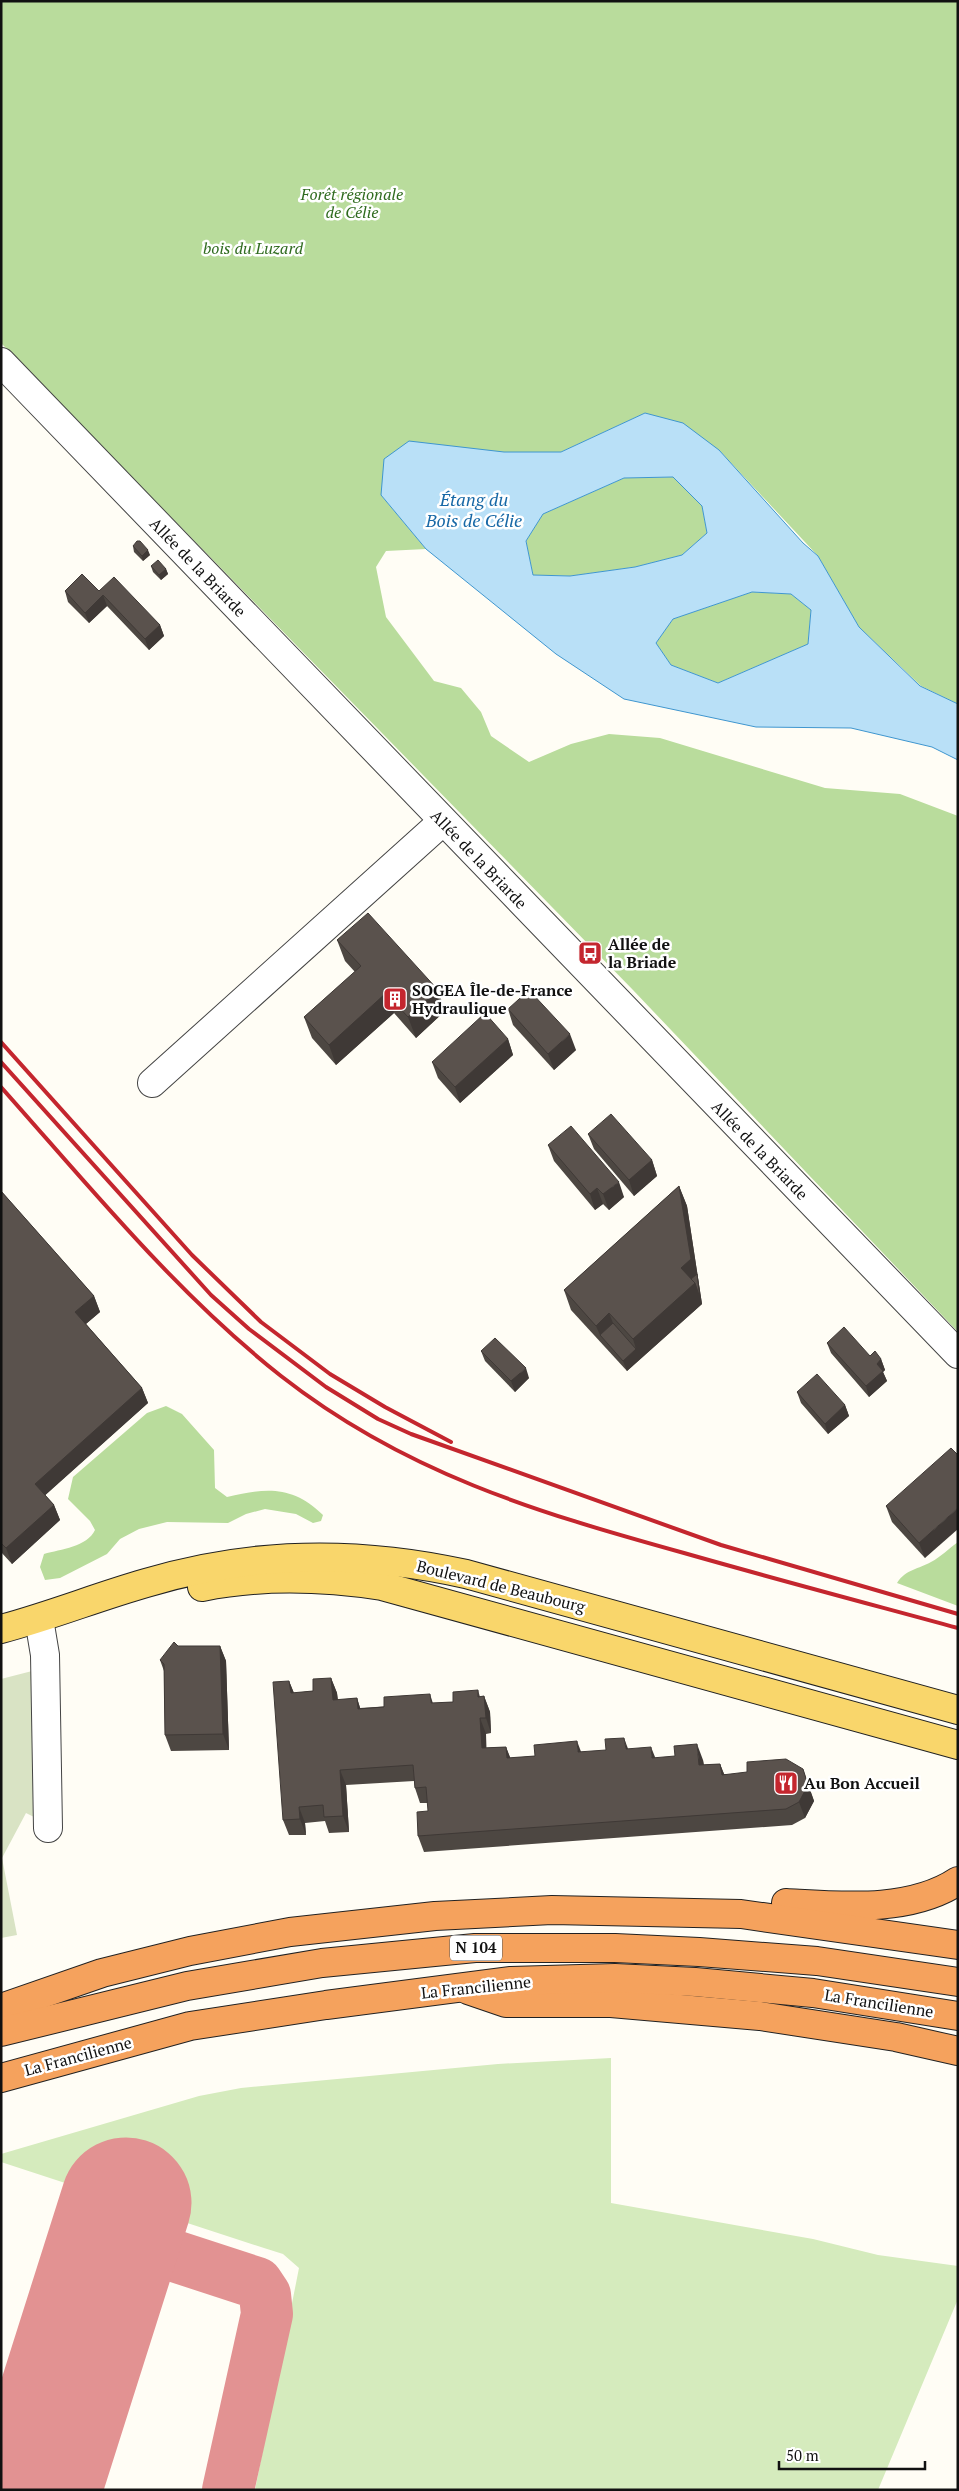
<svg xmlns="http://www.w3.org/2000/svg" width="959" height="2491" viewBox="0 0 959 2491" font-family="'PT Serif',serif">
<rect width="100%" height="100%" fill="#fffdf5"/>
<path fill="#d5ebbd" d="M611 2058V2203L813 2239 878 2255 958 2266V2299L878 2490H255L299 2268 283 2254 264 2248 1 2162V2154L199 2096 241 2088 498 2064Z"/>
<g fill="#b9dc9c">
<path d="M1 1H958V704L921 686 859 627 818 556 719 450 645 413 561 452H504L381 495 426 549 386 551 376 567 386 617 434 681 461 688 481 712 491 736 529 762 571 744 609 734 660 738 825 788 900 794 958 816V1332L633 990 1 343Z"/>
<path d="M673 477 702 506 707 533 682 555 635 567 570 576 533 575 526 541 543 514 624 478Z"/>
<path d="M752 592 791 594 811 610 808 644 718 683 671 665 656 643 673 619Z"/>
<path d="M166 1406 182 1414 214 1450 215 1488 227 1497C266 1488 292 1485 323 1515L321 1521 313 1523 296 1514 265 1509 246 1514 228 1523 167 1522 139 1529 120 1539 107 1554 60 1578 45 1580 40 1567 44 1554C61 1549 87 1547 95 1530L90 1521 68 1499 73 1477 147 1413Z"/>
<path d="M958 1542V1606L897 1583C906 1569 919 1569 931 1562 941 1557 949 1548 958 1542Z"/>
</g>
<path fill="#d9e3c4" d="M36 1670 40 1817H34L26 1813 2 1858 17 1935 1 1938V1679Z"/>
<path fill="#b9e0f7" stroke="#3f96cf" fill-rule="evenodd" d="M645 413 683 423 719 450 803 543 818 556 859 627 920 686 958 704V760L932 747 851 728 756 727 624 699 556 654 426 549 381 495 384 459 409 441 504 452H561ZM673 477 702 506 707 533 682 555 635 567 570 576 533 575 526 541 543 514 624 478ZM752 592 791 594 811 610 808 644 718 683 671 665 656 643 673 619Z"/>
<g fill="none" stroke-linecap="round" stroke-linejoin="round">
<path stroke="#e29292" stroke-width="52" d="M116 2237 257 2283 265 2295 267 2314 228 2490"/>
<path stroke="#e29292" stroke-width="131" d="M35 2490 126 2203"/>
<g stroke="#444" stroke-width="30">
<g id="minor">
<path d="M1 362 958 1354"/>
<path d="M152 1083 442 822"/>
<path d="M39 1619 45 1655 48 1828"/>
</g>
</g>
<g stroke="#222" stroke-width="30">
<g id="major">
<path d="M202 1587C261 1575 323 1577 382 1586L958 1745"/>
<path d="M1 1629C50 1616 97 1597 146 1583 252 1551 358 1550 466 1574L958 1710"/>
</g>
</g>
<g stroke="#222" stroke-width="30">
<g id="highway">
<path d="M786 1903C841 1906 910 1913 958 1881"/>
<path d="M468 1990 506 2003H611L760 2016 896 2037 958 2051"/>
<path d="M1 2008 102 1973 190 1951 290 1932 435 1916 552 1910 741 1914 958 1945"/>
<path d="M1 2032 187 1986 322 1963 475 1948H615L699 1952 817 1961 958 1982"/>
<path d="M1 2078 190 2026 326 2005 511 1981 615 1978 695 1982 813 1993 958 2016"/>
</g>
</g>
<use href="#minor" stroke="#fff" stroke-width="28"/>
<use href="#major" stroke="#f9d66b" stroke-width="28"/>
<use href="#highway" stroke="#f5a25d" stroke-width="28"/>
<g stroke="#c4262e" stroke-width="4">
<path d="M1 1042 192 1255 261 1322 330 1374 385 1407 451 1442"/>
<path d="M1 1062 211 1295 249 1329 326 1387 378 1419 411 1434 721 1545 958 1614"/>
<path d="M1 1087C90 1187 176 1293 281 1376 405 1473 536 1512 684 1553 775 1579 866 1603 958 1628"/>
</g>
</g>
<g fill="#4d4742">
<path d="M133 546 150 555 143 561 134 552Z"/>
<path d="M151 566 166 569 168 574 161 580 153 572Z"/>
<path d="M65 591H99L160 625 164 636 149 650 107 606 89 623 68 602Z"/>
<path d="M337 940 445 1011 416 1038 394 1013 336 1065 312 1038 304 1017 355 972 345 961Z"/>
<path d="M508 1009 576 1050 554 1070 513 1025Z"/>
<path d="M508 1039 513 1055 460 1103 438 1078 432 1062Z"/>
<path d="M588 1134 652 1160 657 1176 634 1196 594 1149Z"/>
<path d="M548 1145 624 1197 609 1210 603 1204 595 1210 554 1161Z"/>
<path d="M679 1186 687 1206 702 1304 627 1371 571 1310 564 1290Z"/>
<path d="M1 1191 94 1296 100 1312 86 1324 142 1388 148 1403 45 1495 54 1505 60 1520 12 1564 1 1552Z"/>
<path d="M827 1343 881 1359 885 1370 883 1372 887 1381 869 1397 831 1353Z"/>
<path d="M481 1351 529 1378 515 1392 485 1361Z"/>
<path d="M797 1392 845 1405 849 1416 828 1434 801 1403Z"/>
<path d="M958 1455 925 1558 892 1522 886 1506Z"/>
<path d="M178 1646H220L226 1661 229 1750 171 1751 165 1735 164 1671 160 1660Z"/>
<path d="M331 1678 337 1693 338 1700 357 1698 360 1708 453 1702 478 1690 480 1697 484 1696 490 1712 491 1733 486 1734V1748L506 1747 510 1758 628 1749 655 1758 703 1760 704 1765 720 1764 724 1774 808 1785 814 1801 805 1818 792 1825 424 1852 418 1836 428 1811V1803H420L415 1788 414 1781 346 1785 349 1832 329 1833 325 1821 305 1823 306 1835H289L283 1820 289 1681 294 1693 313 1691Z"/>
</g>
<g fill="#3f3936">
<path d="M148 550 150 555 143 561 142 556Z"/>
<path d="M166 569 168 574 161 580 159 575Z"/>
<path d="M103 595 107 606 89 623 85 613Z"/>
<path d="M160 625 164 636 149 650 145 639Z"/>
<path d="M438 990 445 1011 416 1038 408 1017Z"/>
<path d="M386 993 394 1013 336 1065 329 1045Z"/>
<path d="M570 1034 576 1050 554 1070 548 1054Z"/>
<path d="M508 1039 513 1055 460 1103 455 1087Z"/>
<path d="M652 1160 657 1176 634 1196 629 1180Z"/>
<path d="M619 1182 624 1197 609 1210 603 1194Z"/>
<path d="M679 1186 687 1206 702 1304 627 1371 623 1361 636 1349 633 1339 697 1280 688 1288 681 1268Z"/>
<path d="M597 1188 603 1204 595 1210 590 1194Z"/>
<path d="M94 1296 100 1312 81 1328 75 1312Z"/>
<path d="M609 1313 617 1333 600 1335 596 1326Z"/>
<path d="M881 1359 885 1370 883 1372 887 1381 869 1397 866 1386 877 1364Z"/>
<path d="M526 1368 529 1378 515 1392 511 1381Z"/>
<path d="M142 1388 148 1403 41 1499 35 1484Z"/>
<path d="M845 1405 849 1416 828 1434 825 1424Z"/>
<path d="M54 1505 60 1520 12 1564 6 1548Z"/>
<path d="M958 1508V1529L925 1558 919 1543Z"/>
<path d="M220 1646 226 1661 229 1750 223 1734Z"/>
<path d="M331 1678 337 1693 339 1716 333 1700Z"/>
<path d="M289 1681 295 1696 291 1693Z"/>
<path d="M430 1694 435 1710 431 1703Z"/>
<path d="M484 1696 490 1712 491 1733 486 1718Z"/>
<path d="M357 1698 362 1714 358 1709Z"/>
<path d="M480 1718 486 1734 487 1764 482 1748Z"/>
<path d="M624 1738 630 1754 626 1749Z"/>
<path d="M577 1741 583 1757 578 1752Z"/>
<path d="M697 1744 703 1760 705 1781 699 1765Z"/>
<path d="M506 1747 512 1762 507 1758Z"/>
<path d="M651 1747 657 1762 652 1758Z"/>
<path d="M720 1764 726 1779 722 1775Z"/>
<path d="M803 1769 814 1801 805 1818 799 1802Z"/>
<path d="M340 1770 346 1785 349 1832 343 1816Z"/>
<path d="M299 1807 305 1823 306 1835 300 1819Z"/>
</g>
<g fill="#5a524d" stroke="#3f3936">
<path d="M137 541H140L148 550 142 556 133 546Z"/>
<path d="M158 560 166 569 159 575 151 566Z"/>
<path d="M82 574 99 591 114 577 160 625 145 639 103 595 85 613 65 591Z"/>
<path d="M368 913 438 990 408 1017 386 993 329 1045 304 1017 361 966 337 940Z"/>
<path d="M529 990 570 1034 548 1054 508 1009Z"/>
<path d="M485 1013 508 1039 455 1087 432 1062Z"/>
<path d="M611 1114 652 1160 629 1180 588 1134Z"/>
<path d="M571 1126 619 1182 603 1194 597 1188 590 1194 548 1145Z"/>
<path d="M679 1186 691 1259 681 1268 695 1283 633 1339 609 1313 596 1326 564 1290Z"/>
<path d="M1 1191 94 1296 75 1312 142 1388 35 1484 54 1505 6 1548 1 1543Z"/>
<path d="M697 1274 700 1298 695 1283 691 1279Z"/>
<path d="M613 1323 636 1349 623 1361 600 1335Z"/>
<path d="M844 1327 870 1356 875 1351 881 1359 877 1364 883 1371 866 1386 827 1343Z"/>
<path d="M495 1338 526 1368 511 1381 481 1351Z"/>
<path d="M817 1374 845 1405 825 1424 797 1392Z"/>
<path d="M951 1448 958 1455V1508L919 1543 886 1506Z"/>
<path d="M174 1642 178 1646H220L223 1734 165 1735 164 1664 160 1660Z"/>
<path d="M331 1678 333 1700 357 1698 358 1709 384 1707V1697L430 1694 431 1703 453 1702V1692L478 1690V1697L484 1696 486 1718H480L482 1748 506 1747 507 1758 535 1756 534 1745 577 1741 578 1752 606 1750 605 1739 624 1738 626 1749 651 1747 652 1758 675 1756 674 1746 697 1744 699 1765 720 1764 722 1775 747 1772V1762L786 1759 803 1769 808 1785 799 1802 786 1809 418 1836 417 1812 428 1811 426 1787 415 1788 413 1765 340 1770 343 1816 324 1817 323 1805 299 1807 300 1819 283 1820 273 1682 289 1681 291 1693 313 1691V1679Z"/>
</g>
<defs>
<g id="bus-square" transform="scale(1.25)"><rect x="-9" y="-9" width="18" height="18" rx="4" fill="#c4262e" stroke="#fff"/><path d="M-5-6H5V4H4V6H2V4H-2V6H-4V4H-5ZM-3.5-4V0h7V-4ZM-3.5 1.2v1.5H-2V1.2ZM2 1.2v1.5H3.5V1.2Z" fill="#fff"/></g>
<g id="building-square" transform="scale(1.25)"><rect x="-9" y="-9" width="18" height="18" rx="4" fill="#c4262e" stroke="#fff"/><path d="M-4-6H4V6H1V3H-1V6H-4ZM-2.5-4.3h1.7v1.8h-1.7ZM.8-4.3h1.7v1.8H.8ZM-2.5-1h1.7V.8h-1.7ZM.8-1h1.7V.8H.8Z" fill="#fff"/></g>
<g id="restaurant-square" transform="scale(1.25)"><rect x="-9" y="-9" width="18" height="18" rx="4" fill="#c4262e" stroke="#fff"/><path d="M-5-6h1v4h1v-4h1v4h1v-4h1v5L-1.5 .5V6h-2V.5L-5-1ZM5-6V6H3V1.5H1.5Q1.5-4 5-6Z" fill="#fff"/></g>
</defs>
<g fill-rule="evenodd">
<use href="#bus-square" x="590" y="953"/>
<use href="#building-square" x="395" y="999"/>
<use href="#restaurant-square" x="786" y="1783"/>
</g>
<g text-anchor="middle" stroke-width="5" stroke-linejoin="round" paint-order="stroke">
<rect fill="#fff" stroke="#585858" stroke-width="1" x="450" y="1935.5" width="52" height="25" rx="4"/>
<g font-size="15" font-weight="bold" fill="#111">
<text x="476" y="1953">N 104</text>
</g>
<g font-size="16" font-style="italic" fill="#2f6b1f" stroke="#fff">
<text x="352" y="200">Forêt régionale<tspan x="352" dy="18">de Célie</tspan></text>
<text x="253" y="254">bois du Luzard</text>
</g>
<g font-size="16" fill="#111" stroke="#fff">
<text transform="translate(198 567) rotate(46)" y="6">Allée de la Briarde</text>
<text transform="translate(479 859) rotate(46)" y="6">Allée de la Briarde</text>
<text transform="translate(760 1150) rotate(46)" y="6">Allée de la Briarde</text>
<text transform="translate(501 1586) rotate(14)" y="6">Boulevard de Beaubourg</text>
<text transform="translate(476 1987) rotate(-6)" y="6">La Francilienne</text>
<text transform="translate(879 2003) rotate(9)" y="6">La Francilienne</text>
<text transform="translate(78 2056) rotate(-15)" y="6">La Francilienne</text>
</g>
<g font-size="16" font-weight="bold" fill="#111" stroke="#fff" text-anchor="start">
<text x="608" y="950">Allée de<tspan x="608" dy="18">la Briade</tspan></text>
<text x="412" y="996">SOGEA Île-de-France<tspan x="412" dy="18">Hydraulique</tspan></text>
<text x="804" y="1789">Au Bon Accueil</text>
</g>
<g font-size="18" font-style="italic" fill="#1768a6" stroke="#fff">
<text x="474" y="506">Étang du<tspan x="474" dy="21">Bois de Célie</tspan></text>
</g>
</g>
<rect width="959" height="2491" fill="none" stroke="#111111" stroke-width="5"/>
<path d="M779 2461v8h146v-8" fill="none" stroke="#111111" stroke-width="2.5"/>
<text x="786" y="2461" font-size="15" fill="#111111" stroke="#ffffff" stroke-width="4" paint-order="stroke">50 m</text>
</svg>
